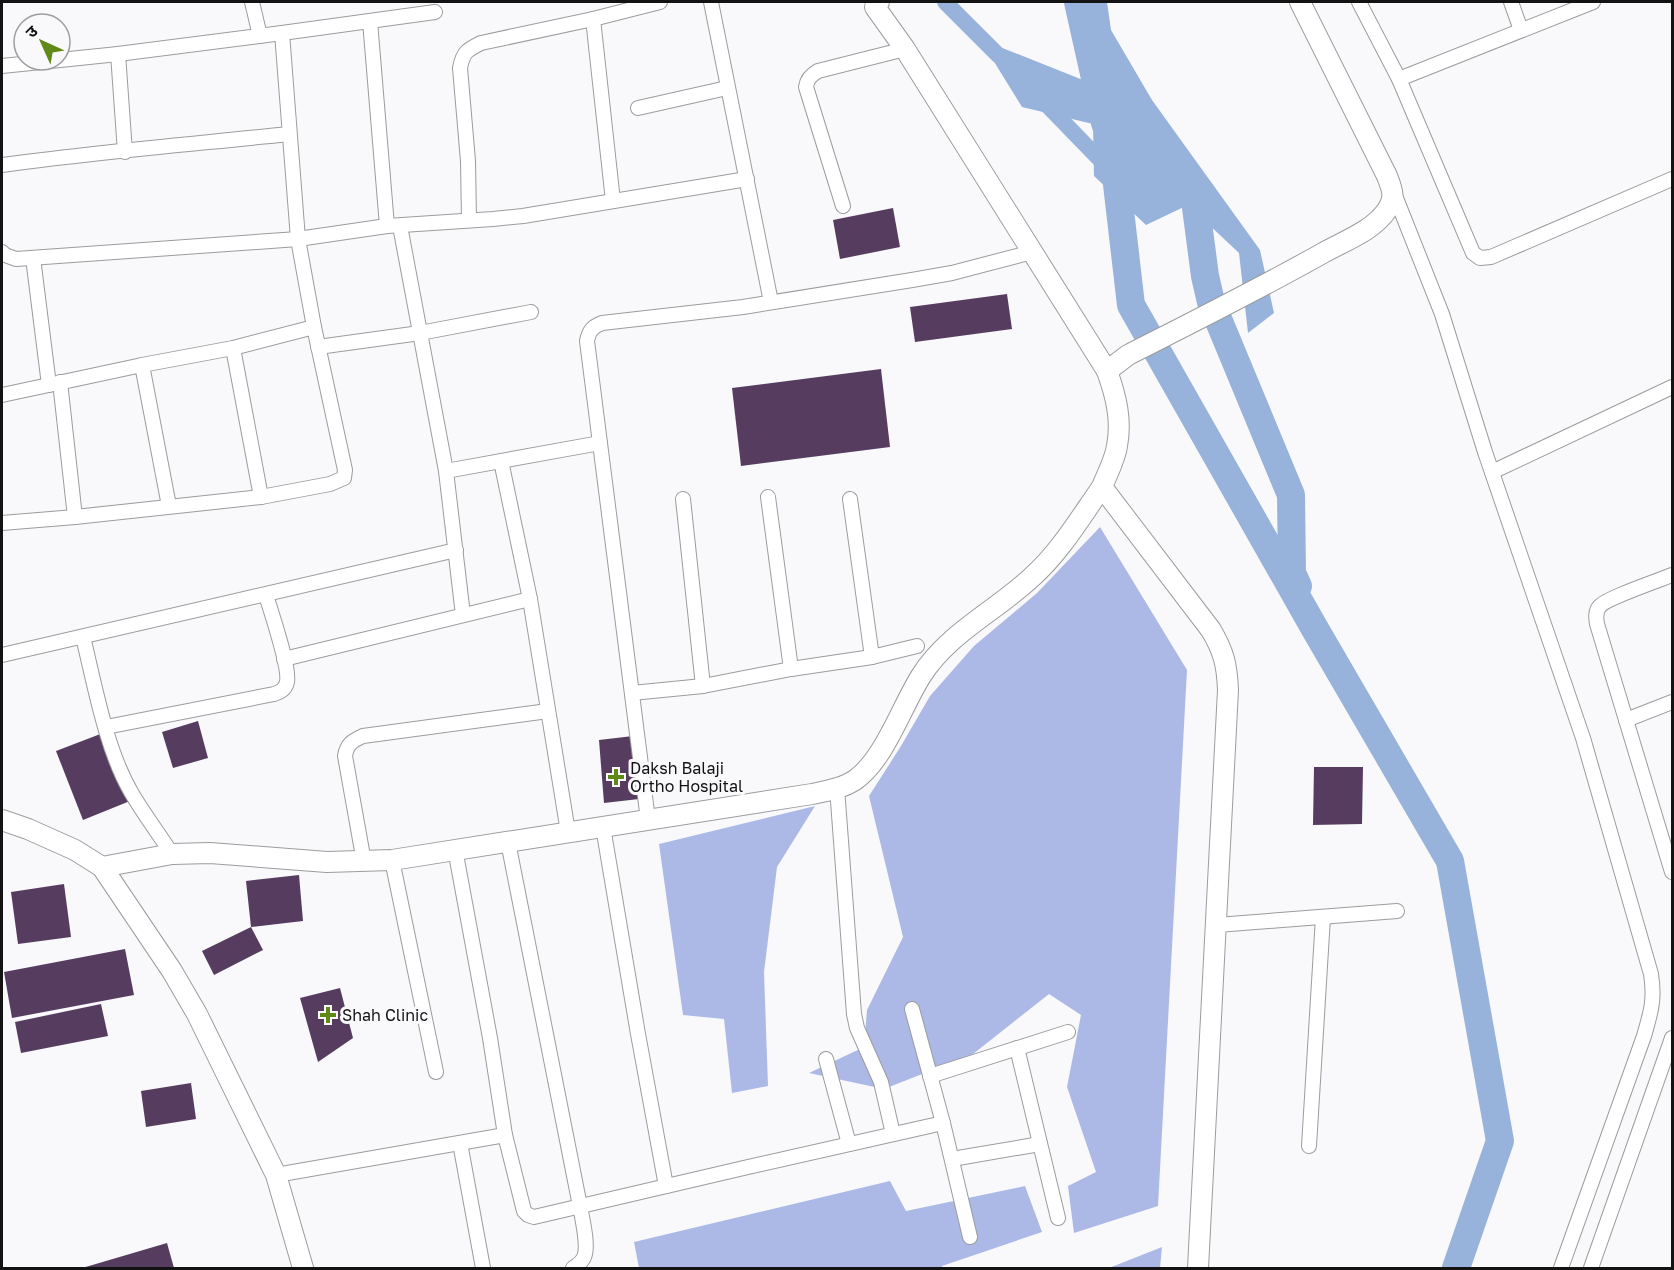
<svg xmlns="http://www.w3.org/2000/svg" width="1674" height="1270" viewBox="0 0 1674 1270" font-family="'Golos Text','Noto Sans Devanagari',sans-serif">
<rect width="100%" height="100%" fill="#f9f9fb"/>
<g fill="#acb9e7">
<path d="M1100 527 1187 670 1158 1206 1074 1233 1068 1186 1096 1172 1067 1087 1081 1015 1049 994 973 1054 884 1089 809 1073 864 1047 867 1010 903 937 869 796 901 746 930 696 974 646 1037 593Z"/>
<path d="M815 806 777 867 764 972 768 1086 732 1093 724 1019 683 1015 659 844Z"/>
<path d="M890 1181 906 1211 1025 1186 1042 1232 942 1266V1268H639L634 1242Z"/>
<path d="M1162 1247 1160 1268H1109Z"/>
</g>
<path fill="#97b3db" d="M1069 2H1107L1111 30 1152 100 1260 250 1274 313 1248 333 1239 253 1188 205 1146 225 1094 176 1093 124 1022 107 980 39 1098 86Z"/>
<g fill="none" stroke-linecap="round" stroke-linejoin="round">
<g stroke="#97b3db" stroke-width="16">
<path d="M945 2 998 55"/>
<path d="M1041 99 1109 169"/>
</g>
<g stroke="#97b3db" stroke-width="28">
<path d="M1078 2 1105 123"/>
<path d="M1113 162 1116 176 1131 305 1315 629 1450 861 1500 1141 1456 1268"/>
<path d="M1177 185 1195 200 1205 276 1211 302 1291 495 1292 573 1298 586"/>
</g>
</g>
<g fill="#563d60">
<path d="M893 208 900 247 840 259 833 220Z"/>
<path d="M1007 294 1012 329 915 342 910 307Z"/>
<path d="M881 369 890 447 741 466 732 388Z"/>
<path d="M198 721 208 758 173 768 162 732Z"/>
<path d="M103 733 130 801 83 820 56 751Z"/>
<path d="M633 736 639 799 604 803 599 740Z"/>
<path d="M1314 767H1363L1362 824 1313 825Z"/>
<path d="M299 875 303 921 251 927 246 881Z"/>
<path d="M64 884 71 937 18 944 11 892Z"/>
<path d="M251 927 263 950 214 975 202 951Z"/>
<path d="M125 949 134 995 12 1018 4 972Z"/>
<path d="M340 988 353 1038 318 1062 300 998Z"/>
<path d="M101 1004 108 1036 21 1053 15 1022Z"/>
<path d="M191 1083 196 1119 146 1127 141 1091Z"/>
<path d="M167 1243 174 1268H82L89 1266Z"/>
</g>
<g fill="none" stroke-linecap="round" stroke-linejoin="round">
<g stroke="#9b9c9e" stroke-width="16">
<g id="street">
<path d="M252 2 260 36"/>
<path d="M711 2 771 302"/>
<path d="M1359 2 1399 79 1473 253 1480 258 1491 257 1672 179"/>
<path d="M1511 2 1521 30"/>
<path d="M593 19 613 201"/>
<path d="M370 21 387 226"/>
<path d="M118 54 125 152"/>
<path d="M2 66 118 54 282 33"/>
<path d="M1399 79 1593 2"/>
<path d="M638 108 727 88"/>
<path d="M2 165C97 152 193 144 289 134"/>
<path d="M1394 193 1442 314 1485 452 1583 738 1651 974C1655 999 1651 1012 1644 1036L1561 1268"/>
<path d="M843 206 806 87C807 79 811 75 818 71L905 49"/>
<path d="M469 220 468 161 460 68C463 52 467 50 481 43L593 19 660 2"/>
<path d="M400 226 446 471 463 615"/>
<path d="M2 252 5 255 16 259 298 239 387 226 493 219 523 216 747 179"/>
<path d="M33 258 49 385"/>
<path d="M318 347 420 333 531 312"/>
<path d="M233 348 261 497"/>
<path d="M142 365 169 506"/>
<path d="M60 382 75 517"/>
<path d="M2 395 142 365 233 348 314 327"/>
<path d="M501 461 530 599 568 832"/>
<path d="M446 471 600 443"/>
<path d="M1492 472 1672 387"/>
<path d="M768 497 791 669"/>
<path d="M683 499 703 686"/>
<path d="M850 499 872 657"/>
<path d="M2 523 75 517 261 497 330 484 344 478 345 470 314 327 298 239 282 33 435 12"/>
<path d="M1672 575C1660 580 1607 598 1600 606 1595 611 1596 618 1597 624L1672 872"/>
<path d="M83 637C95 686 106 749 131 792 143 813 159 834 172 854"/>
<path d="M2 655 456 550"/>
<path d="M284 659 530 599"/>
<path d="M632 693 703 686 791 669 872 657 917 646"/>
<path d="M1626 720 1672 702"/>
<path d="M106 727 274 694C280 692 285 690 287 682 290 667 271 612 266 595"/>
<path d="M837 788 854 1014 857 1028 881 1082 893 1134"/>
<path d="M648 820 587 341C589 331 592 327 602 323L743 307 912 280 952 273 1032 252"/>
<path d="M603 827 638 1034 666 1186"/>
<path d="M508 842 580 1206C582 1218 588 1242 585 1254 584 1260 578 1265 573 1268"/>
<path d="M455 849 490 1038 505 1135"/>
<path d="M392 860 436 1072"/>
<path d="M364 862 345 756C347 744 352 741 363 736L548 711"/>
<path d="M1217 925 1397 911"/>
<path d="M912 1009 943 1123 970 1237"/>
<path d="M1017 1048 1058 1218"/>
<path d="M826 1059 849 1144"/>
<path d="M930 1076 1068 1032"/>
<path d="M460 1143 483 1268"/>
<path d="M1309 1146 1323 917"/>
<path d="M952 1159 1040 1144"/>
<path d="M276 1175 505 1135 524 1211 528 1215 534 1217 748 1167 943 1123"/>
<path d="M1591 1268 1672 1038"/>
</g>
</g>
<g stroke="#9b9c9e" stroke-width="22">
<g id="secondary">
<path d="M879 2 875 7 905 49 1107 371C1116 396 1122 420 1117 446 1115 460 1107 474 1102 487L1211 630C1224 652 1227 665 1228 690L1198 1268"/>
<path d="M1107 371 1128 355C1193 322 1259 289 1323 253 1344 241 1373 231 1387 210 1396 197 1392 189 1387 176L1300 2"/>
<path d="M2 820 28 829 75 850 102 867 172 971 197 1014 276 1175 303 1268"/>
<path d="M102 867 172 854 210 853 327 862 392 860 812 794C827 791 843 788 855 780 884 760 902 706 921 676 948 633 996 611 1032 577 1060 552 1080 518 1102 487"/>
</g>
</g>
<use href="#street" stroke="#fff" stroke-width="14"/>
<use href="#secondary" stroke="#fff" stroke-width="20"/>
</g>
<g fill="#608917" stroke="#f9f9fb" stroke-width="2">
<path d="M613 768h6v6h6v6h-6v6h-6v-6h-6v-6h6z"/>
<path d="M325 1006h6v6h6v6h-6v6h-6v-6h-6v-6h6z"/>
</g>
<g text-anchor="middle" stroke-width="6" stroke-linejoin="round" paint-order="stroke">
<g font-size="16" fill="#131314" stroke="#f9f9fb" text-anchor="start">
<text x="630" y="774">Daksh Balaji<tspan x="630" dy="18">Ortho Hospital</tspan></text>
<text x="342" y="1021">Shah Clinic</text>
</g>
</g>
<rect width="1674" height="1270" fill="none" stroke="#131314" stroke-width="6"/>
<g transform="translate(42 42) rotate(315)"><circle r="28" fill="#f9f9fb" stroke="#9d9d9f" stroke-width="1.5"/>
<path d="M0-4.5L10 22L0 15L-10 22Z" fill="#608917"/>
<text y="-9" font-size="16" font-weight="bold" text-anchor="middle" fill="#131314">उ</text>
</g>
</svg>
